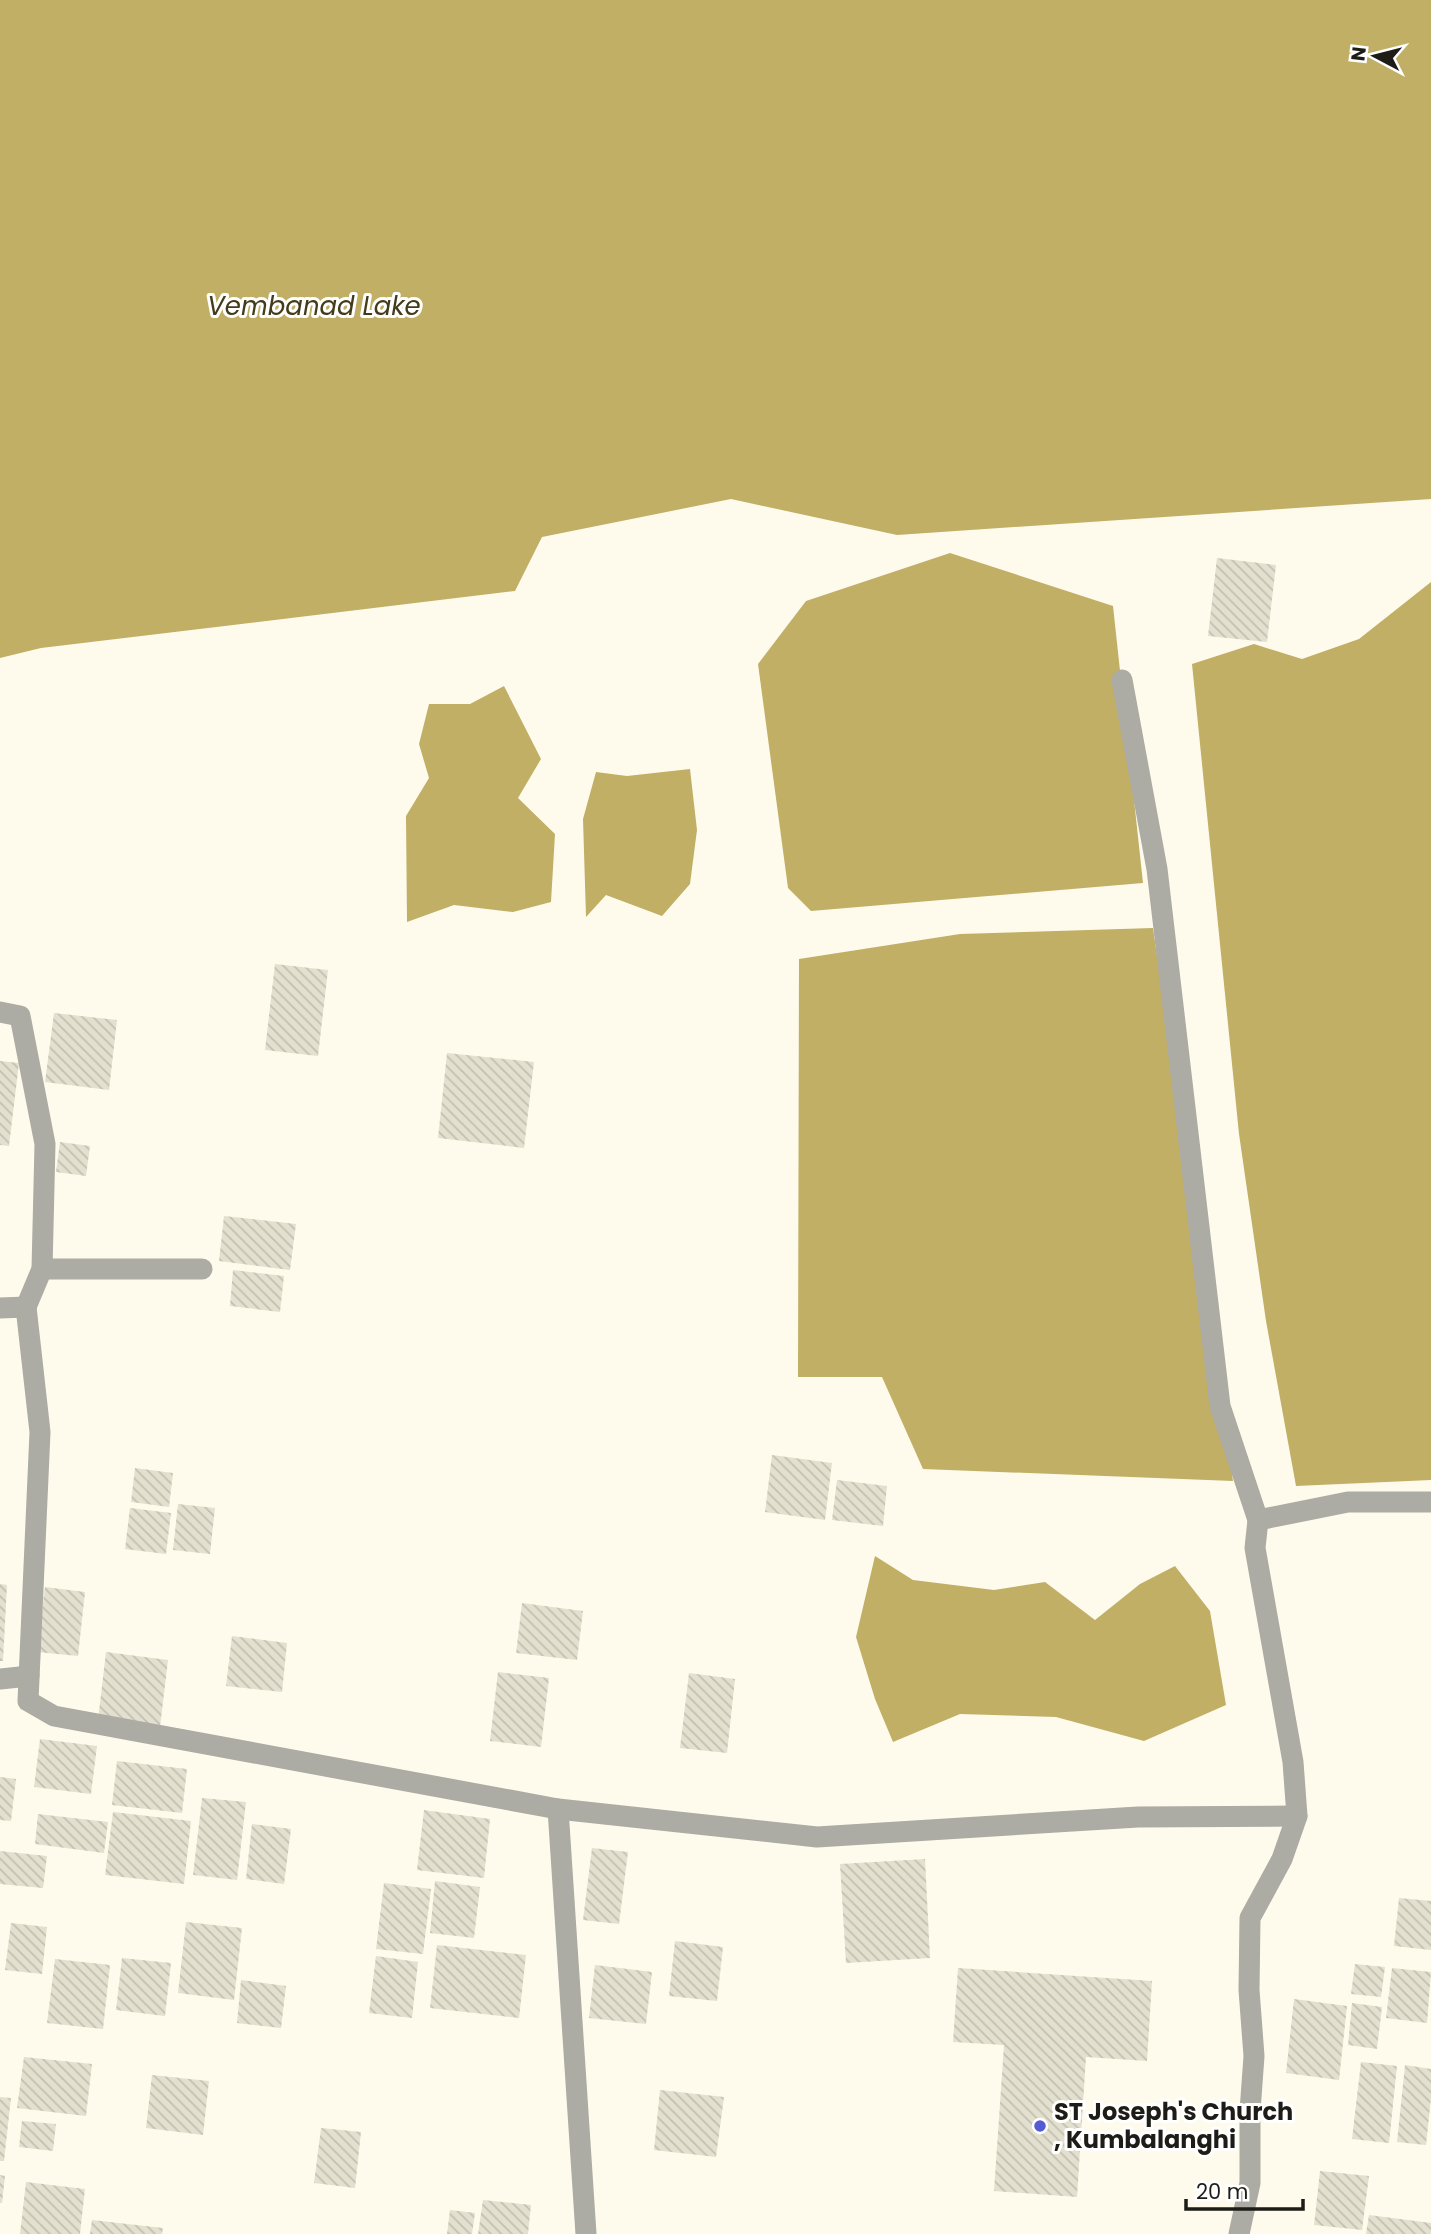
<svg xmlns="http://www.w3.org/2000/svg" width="1431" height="2234" viewBox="0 0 1431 2234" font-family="Poppins,sans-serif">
<defs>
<pattern id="building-back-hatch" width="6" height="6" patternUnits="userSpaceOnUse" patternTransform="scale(1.75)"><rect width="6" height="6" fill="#e4e0cf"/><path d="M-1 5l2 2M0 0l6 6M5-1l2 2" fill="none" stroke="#c3c0b1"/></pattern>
</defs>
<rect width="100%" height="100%" fill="#fefbed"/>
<g fill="#c1af66">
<path d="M0 0H1431V499L897 535 731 499 542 537 515 591 41 648 0 658Z"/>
<path d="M950 553 1113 606 1143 883 811 911 788 888 758 664 806 601Z"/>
<path d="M1431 582V1480L1296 1486 1266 1321 1239 1134 1192 664 1254 644 1302 659 1359 639Z"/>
<path d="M504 686 541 759 518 798 555 834 551 902 513 912 454 905 407 922 406 816 429 778 419 744 429 704H470Z"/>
<path d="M690 769 697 830 690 884 662 916 606 895 586 917 583 819 596 772 627 776Z"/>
<path d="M1153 928 1233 1481 923 1469 882 1377H798L799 959 960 934Z"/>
<path d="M875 1556 913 1580 994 1590 1045 1582 1095 1620 1140 1584 1175 1566 1210 1611 1226 1705 1144 1741 1056 1717 960 1714 893 1742 875 1699 856 1637Z"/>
</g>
<g fill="url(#building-back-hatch)">
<path d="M1217 558 1276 565 1267 642 1208 636Z"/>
<path d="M275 964 328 970 318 1056 265 1050Z"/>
<path d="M54 1013 117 1020 109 1090 45 1082Z"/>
<path d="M447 1053 534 1062 524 1148 438 1138Z"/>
<path d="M0 1061 19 1063 9 1146 0 1145Z"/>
<path d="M60 1142 90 1146 86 1176 56 1172Z"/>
<path d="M224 1216 296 1224 290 1270 219 1261Z"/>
<path d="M233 1270 284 1276 280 1312 230 1306Z"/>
<path d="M772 1455 832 1463 825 1520 765 1512Z"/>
<path d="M135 1468 173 1473 169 1507 131 1502Z"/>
<path d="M837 1480 887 1486 883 1526 832 1520Z"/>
<path d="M178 1504 215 1508 210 1554 173 1550Z"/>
<path d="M130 1508 171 1513 166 1554 125 1549Z"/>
<path d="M0 1584 7 1585 3 1661H0Z"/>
<path d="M45 1587 85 1592 78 1656 37 1652Z"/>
<path d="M522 1603 583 1611 577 1660 516 1653Z"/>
<path d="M232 1636 287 1643 282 1692 226 1686Z"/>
<path d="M106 1652 168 1660 160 1727 98 1720Z"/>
<path d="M498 1672 549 1678 541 1747 490 1741Z"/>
<path d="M689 1673 735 1679 727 1753 680 1748Z"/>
<path d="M40 1739 97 1746 91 1794 34 1787Z"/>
<path d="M117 1761 187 1769 182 1813 112 1805Z"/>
<path d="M0 1777 16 1779 11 1821 0 1820Z"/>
<path d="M202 1798 246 1802 237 1880 193 1875Z"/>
<path d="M424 1810 490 1819 484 1878 417 1870Z"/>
<path d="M113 1812 191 1821 184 1884 105 1875Z"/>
<path d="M38 1814 108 1822 104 1853 35 1844Z"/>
<path d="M252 1824 291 1829 284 1884 246 1879Z"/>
<path d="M592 1848 628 1852 619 1924 583 1920Z"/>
<path d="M0 1851 47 1856 43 1888 0 1884Z"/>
<path d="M925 1859 930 1958 846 1963 840 1864Z"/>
<path d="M435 1881 480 1887 474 1938 430 1933Z"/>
<path d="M384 1883 431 1889 423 1954 376 1949Z"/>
<path d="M1399 1898 1431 1901V1950L1394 1946Z"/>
<path d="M186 1922 242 1928 234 2000 178 1993Z"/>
<path d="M11 1923 47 1927 42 1974 5 1970Z"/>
<path d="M675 1941 723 1947 717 2001 669 1996Z"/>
<path d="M437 1945 526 1955 519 2018 430 2008Z"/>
<path d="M376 1956 418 1962 412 2018 369 2013Z"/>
<path d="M122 1958 171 1963 165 2016 116 2010Z"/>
<path d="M55 1959 110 1965 103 2029 47 2023Z"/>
<path d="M1355 1964 1385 1967 1381 1997 1351 1994Z"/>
<path d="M595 1965 652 1972 646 2024 589 2018Z"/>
<path d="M958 1968 1152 1981 1147 2061 1086 2057 1077 2197 994 2191 1004 2045 953 2042Z"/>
<path d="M1392 1968 1431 1972 1427 2023 1386 2018Z"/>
<path d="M241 1980 286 1986 281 2028 237 2023Z"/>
<path d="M1294 1999 1347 2006 1339 2080 1286 2073Z"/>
<path d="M1352 2003 1382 2007 1377 2049 1348 2045Z"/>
<path d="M24 2057 92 2064 86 2116 17 2108Z"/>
<path d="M1361 2062 1397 2066 1389 2143 1352 2139Z"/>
<path d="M1405 2065 1431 2069V2098L1426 2145 1397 2142Z"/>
<path d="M152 2075 209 2081 203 2135 146 2128Z"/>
<path d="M660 2090 724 2097 716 2157 654 2150Z"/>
<path d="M0 2097 11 2098 4 2161H0Z"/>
<path d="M22 2121 56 2124 53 2151 19 2147Z"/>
<path d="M321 2128 361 2132 355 2188 314 2183Z"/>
<path d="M1320 2171 1369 2176 1362 2230 1314 2225Z"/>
<path d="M0 2175 5 2176 2 2203H0Z"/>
<path d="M26 2182 85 2189 80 2234H20Z"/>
<path d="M483 2200 531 2205 528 2234H478Z"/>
<path d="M450 2210 475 2213 472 2234H447Z"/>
<path d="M1369 2215 1431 2223V2234H1366Z"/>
<path d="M92 2220 163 2228 162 2234H90Z"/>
</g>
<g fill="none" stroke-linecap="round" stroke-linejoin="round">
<g stroke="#acaba4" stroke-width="21">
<path d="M1122 680 1157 869 1220 1406 1258 1520 1255 1548 1293 1762 1297 1816 1282 1859 1250 1918 1249 1990 1254 2056 1250 2111V2183L1239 2234"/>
<path d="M0 1012 20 1016 45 1144 42 1269"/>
<path d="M26 1307 42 1269H202"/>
<path d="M0 1308 26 1307 40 1432 28 1701 54 1716 558 1809 817 1837 1138 1817 1297 1816"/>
<path d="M1258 1520 1348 1502H1431"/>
<path d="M0 1679 29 1676"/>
<path d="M558 1809 586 2234"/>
</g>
</g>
<circle fill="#555bd2" stroke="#fff" stroke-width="2.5" cx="1040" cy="2126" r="7"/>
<g text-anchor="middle" stroke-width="6" stroke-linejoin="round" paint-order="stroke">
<g font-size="24" font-weight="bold" fill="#1d1c16" stroke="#fff" text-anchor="start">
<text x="1054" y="2120">ST Joseph's Church<tspan x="1054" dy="28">, Kumbalanghi</tspan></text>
</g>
<g font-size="26" font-style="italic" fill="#433b1a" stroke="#fff">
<text x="314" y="315">Vembanad Lake</text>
</g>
</g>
<g transform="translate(1375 56) rotate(277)" stroke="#ffffff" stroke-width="5" paint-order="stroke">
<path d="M0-5L12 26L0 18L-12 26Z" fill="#1d1c16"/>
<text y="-10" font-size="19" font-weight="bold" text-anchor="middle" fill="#1d1c16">N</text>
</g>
<path d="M1186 2199v10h117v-10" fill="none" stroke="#1d1c16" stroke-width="3.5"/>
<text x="1196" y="2199" font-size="21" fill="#1d1c16" stroke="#ffffff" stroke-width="5" paint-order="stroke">20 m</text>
</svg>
